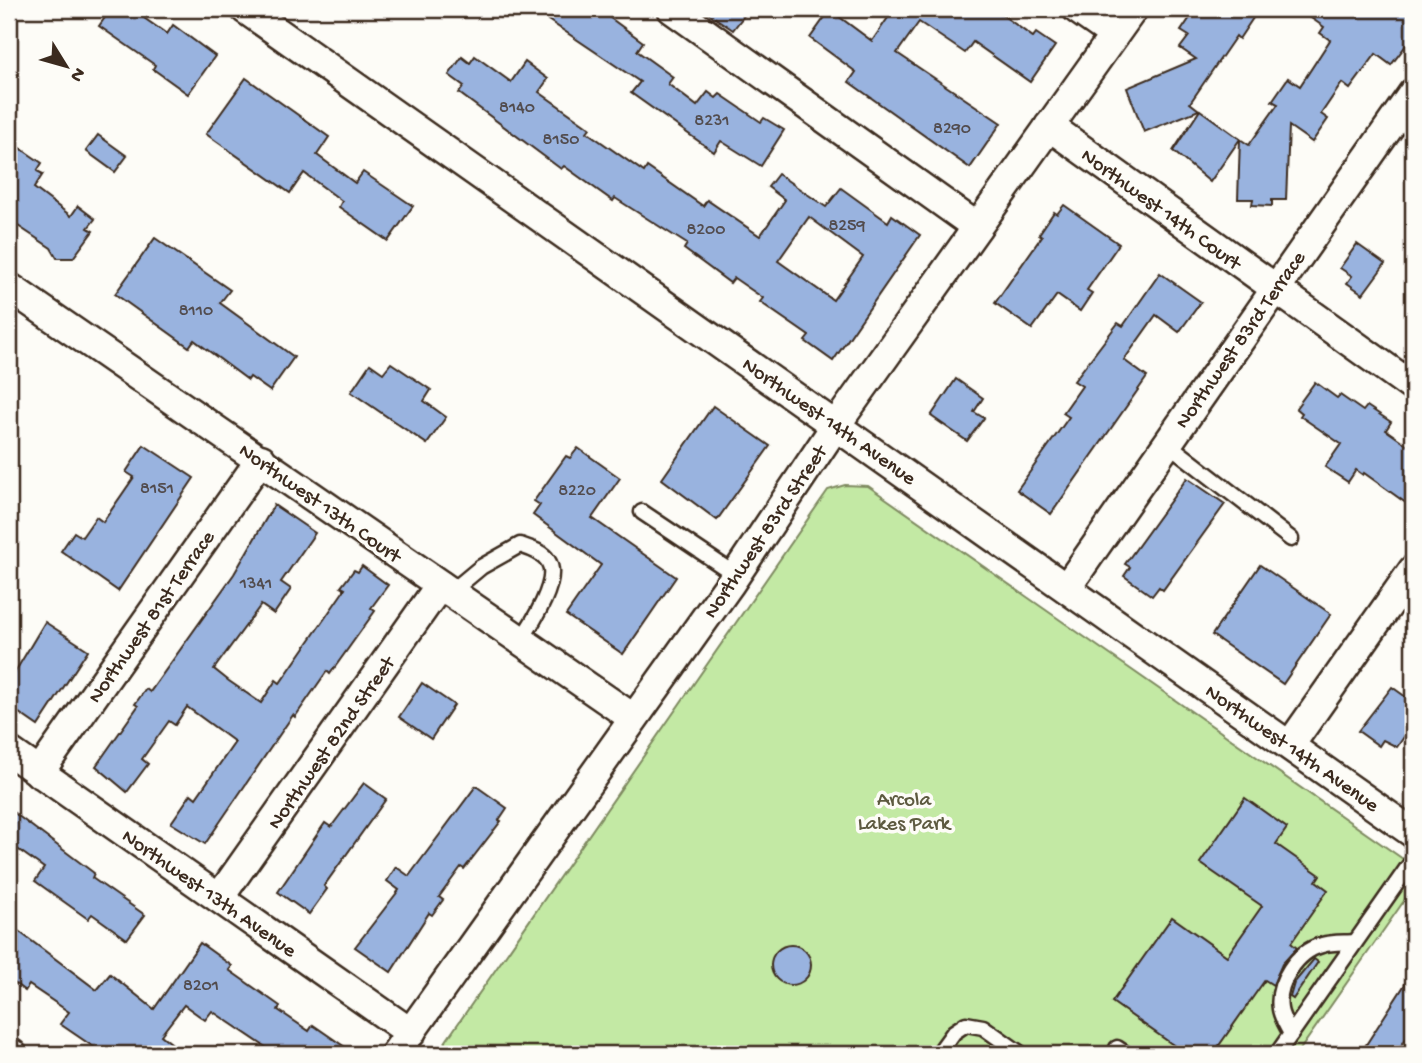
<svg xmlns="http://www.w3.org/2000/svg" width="1422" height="1063" viewBox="0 0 1422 1063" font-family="'Gochi Hand',sans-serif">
<rect width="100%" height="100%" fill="#fdfcf7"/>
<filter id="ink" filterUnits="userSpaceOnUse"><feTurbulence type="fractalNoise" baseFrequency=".0143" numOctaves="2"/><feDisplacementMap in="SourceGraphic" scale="14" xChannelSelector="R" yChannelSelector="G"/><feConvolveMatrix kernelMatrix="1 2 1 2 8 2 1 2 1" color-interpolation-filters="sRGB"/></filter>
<g filter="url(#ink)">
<path fill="#c3e9a4" stroke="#7f8a61" stroke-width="2" d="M845 485 868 486 1413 866V888L1297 1054H437L828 490Z"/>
<g fill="#99b3df" stroke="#3b2a1e" stroke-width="2" fill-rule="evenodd">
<path d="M111 9H131L167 34 173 25 215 56 188 94 153 69 155 65 99 26Z"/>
<path d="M556 9H598L643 42 637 51 673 77 668 84 697 106 708 92 716 98 720 94 761 122 764 118 784 130 761 166 721 141 714 152 631 93 640 82 548 20Z"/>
<path d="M702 9H749L733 30Z"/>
<path d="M894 9H994L1033 37 1036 33 1055 46 1030 82 973 42 965 53 919 22 897 53 1001 123 970 168 849 82 856 72 810 38 830 10 872 41Z"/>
<path d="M1196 9H1259L1239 39 1236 36 1190 103 1199 110 1144 132 1127 88 1196 59 1180 48 1189 36 1181 31Z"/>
<path d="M1298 9H1400L1413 19V36L1391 65 1376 54 1350 89 1342 83 1321 114 1328 119 1312 142 1289 126 1286 200H1272V206L1252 205 1253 199H1238L1240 139 1249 145 1278 104 1272 101 1288 78 1300 86 1330 40 1320 33 1324 27Z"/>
<path d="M475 56 511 82 525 62 548 79 539 92 590 128 587 132 644 172 647 167 703 206 707 200 760 236 785 200 768 187 778 174 826 207 841 188 888 222 892 215 920 235 833 361 805 341 809 336 760 302 763 298 734 278 730 283 684 249 687 244 615 198 613 201 564 166 561 169 459 93 464 86 449 75 462 57 470 63ZM809 217 863 257 833 300 778 261Z"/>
<path d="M246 78 329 137 317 155 355 183 363 172 413 206 388 241 339 207 342 201 304 173 290 193 206 134Z"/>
<path d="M1200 110 1240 139 1210 182 1173 151Z"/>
<path d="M98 135 127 156 115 172 86 151Z"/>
<path d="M20 148 42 163 37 171 43 174 34 188 71 216 78 206 95 219 88 228 93 231 73 258H57L51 248 9 220V165Z"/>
<path d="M1064 205 1119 244 1087 290 1092 293 1080 311 1057 295 1032 329 995 303 1042 236 1039 234 1054 212 1057 214Z"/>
<path d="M155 238 230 290 220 303 294 357 270 391 250 377 248 380 194 340 189 347 115 294Z"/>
<path d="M1357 244 1385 264 1363 294 1347 283 1352 276 1340 268Z"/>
<path d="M1160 273 1201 302 1179 332 1156 315 1124 360 1147 377 1051 514 1017 490 1069 417 1063 413 1082 386 1074 381 1118 323 1123 326Z"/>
<path d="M391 363 431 390 424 401 446 417 427 444 351 392 370 364 383 373Z"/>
<path d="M956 379 983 398 974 412 984 418 967 441 931 416Z"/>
<path d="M1315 382 1337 398 1340 395 1363 411 1367 406 1391 422 1386 430 1413 449V508L1364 473 1363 475 1356 470 1348 482 1325 467 1341 444 1300 416 1302 413 1296 408Z"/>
<path d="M713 406 770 446 717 520 662 479Z"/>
<path d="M144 445 194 478 118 591 61 551 74 532 82 537 96 517 103 522 134 477 126 472Z"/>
<path d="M578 448 620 478 592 518 676 577 623 654 566 615 601 565 533 515 540 505 534 501 566 456 570 458Z"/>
<path d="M1187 478 1225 504 1163 590 1159 587 1152 596 1124 576 1130 567 1125 564Z"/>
<path d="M274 505 315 533 281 582 291 589 274 614 261 605 214 669 229 681 261 703 276 680 280 683 296 660 345 589 341 587 354 570 358 572 362 566 388 585 371 608 375 611 330 674 327 671 295 717 293 715 205 844 171 823 191 794 196 798 235 742 187 707 175 725 169 721 142 759 148 764 127 792 96 766 138 706 135 704 140 697 146 689 150 692 234 574Z"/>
<path d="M1260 565 1331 614 1283 684 1212 635Z"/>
<path d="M45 622 88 650 38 726 9 706V682Z"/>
<path d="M422 683 454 705 431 739 399 717Z"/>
<path d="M1392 687 1413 702V724L1397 747 1383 740 1379 746 1358 731Z"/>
<path d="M364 783 386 799 324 886 327 889 309 914 278 892 325 823 331 827Z"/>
<path d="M476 786 507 808 499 820 501 821 464 869 461 867 439 897 443 900 432 915 429 913 391 972 355 947 399 890 387 881 396 867 409 876Z"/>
<path d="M1245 798 1287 828 1276 844 1320 875 1316 881 1328 890 1291 943 1297 948 1282 964 1273 985 1265 980 1213 1054H1170L1176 1047 1112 1002 1172 917 1227 956 1262 906 1200 863Z"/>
<path d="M9 809 94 873 92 878 145 915 127 939 92 914 88 919 35 881 44 868 9 843Z"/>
<path d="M9 924 97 990 110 974 154 1009 200 943 232 966 229 970 236 975 280 1006 278 1010 309 1031 313 1025 355 1054H276L212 1011 205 1020 184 1005 161 1035 185 1054H104L60 1024 69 1012 29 985 25 991 9 979Z"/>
<circle cx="791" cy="965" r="20"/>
<path d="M1314 959 1318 962 1293 999 1290 997 1294 983Z"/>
<path d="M1413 972V1029L1395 1054H1360Z"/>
</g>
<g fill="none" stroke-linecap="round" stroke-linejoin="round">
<g stroke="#3b2a1e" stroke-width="19">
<g id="service">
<path d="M1167 443 1291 539"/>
<path d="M642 512 736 575"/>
<path d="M451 592 481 567 520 545C529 548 543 552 548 561 561 580 531 625 520 641"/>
<path d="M1291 1034C1287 1026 1281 1017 1280 1009 1276 983 1297 951 1322 945 1332 942 1345 943 1355 942"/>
<path d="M1117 1048 1126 1054"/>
<path d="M938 1054 954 1032 966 1024 983 1027 1021 1054"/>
<path d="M1277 1054 1413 860"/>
</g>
</g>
<g stroke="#3b2a1e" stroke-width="33">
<g id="minor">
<path d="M245 9 1413 833"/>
<path d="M672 9 977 227"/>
<path d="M1077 9 1114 35"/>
<path d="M1049 126 1413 387"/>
<path d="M9 287 633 718"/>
<path d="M1067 587 1413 93"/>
<path d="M1290 745 1413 570"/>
<path d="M9 751 411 1033"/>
<path d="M39 773 261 459"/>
<path d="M219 898 440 585"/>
<path d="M9 1052 12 1054"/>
<path d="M395 1054 729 585 836 425 1133 9"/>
</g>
</g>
<use href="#service" stroke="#fdfcf7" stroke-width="14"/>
<use href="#minor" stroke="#fdfcf7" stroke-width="28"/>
</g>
</g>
<g text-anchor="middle" stroke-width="7" stroke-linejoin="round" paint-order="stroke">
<g font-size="18" fill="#524c4e">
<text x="517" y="112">8140</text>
<text x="712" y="125">8231</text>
<text x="952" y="133">8290</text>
<text x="561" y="144">8150</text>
<text x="847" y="230">8259</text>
<text x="706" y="234">8200</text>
<text x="196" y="315">8110</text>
<text x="157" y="493">8151</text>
<text x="577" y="495">8220</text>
<text x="256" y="588">1341</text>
<text x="201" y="990">8201</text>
</g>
<g font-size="21" fill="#3b2a1e" stroke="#fdfcf7">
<text transform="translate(1162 208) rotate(36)" y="7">Northwest 14th Court</text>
<text transform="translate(1239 339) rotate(-55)" y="7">Northwest 83rd Terrace</text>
<text transform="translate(830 420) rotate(35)" y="7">Northwest 14th Avenue</text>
<text transform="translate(321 502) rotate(35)" y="7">Northwest 13th Court</text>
<text transform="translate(764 531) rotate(-56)" y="7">Northwest 83rd Street</text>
<text transform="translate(150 616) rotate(-55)" y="7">Northwest 81st Terrace</text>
<text transform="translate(330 742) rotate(-55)" y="7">Northwest 82nd Street</text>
<text transform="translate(1293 747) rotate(35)" y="7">Northwest 14th Avenue</text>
<text transform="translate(210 892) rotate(35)" y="7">Northwest 13th Avenue</text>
</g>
<g font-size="21" fill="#5d5a40" stroke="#fdfcf7">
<text x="904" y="805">Arcola<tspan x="904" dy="24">Lakes Park</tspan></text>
</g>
</g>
<rect width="1422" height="1063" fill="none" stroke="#fdfcf7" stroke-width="35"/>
<rect x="18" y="18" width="1387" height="1028" fill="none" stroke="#3b2a1e" stroke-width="2.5" filter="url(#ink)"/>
<g transform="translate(66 66) rotate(127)" stroke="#fdfcf7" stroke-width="5" paint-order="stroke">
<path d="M0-5L12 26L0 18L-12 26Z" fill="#3b2a1e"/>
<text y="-10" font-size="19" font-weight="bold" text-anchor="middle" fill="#3b2a1e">N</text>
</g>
</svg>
